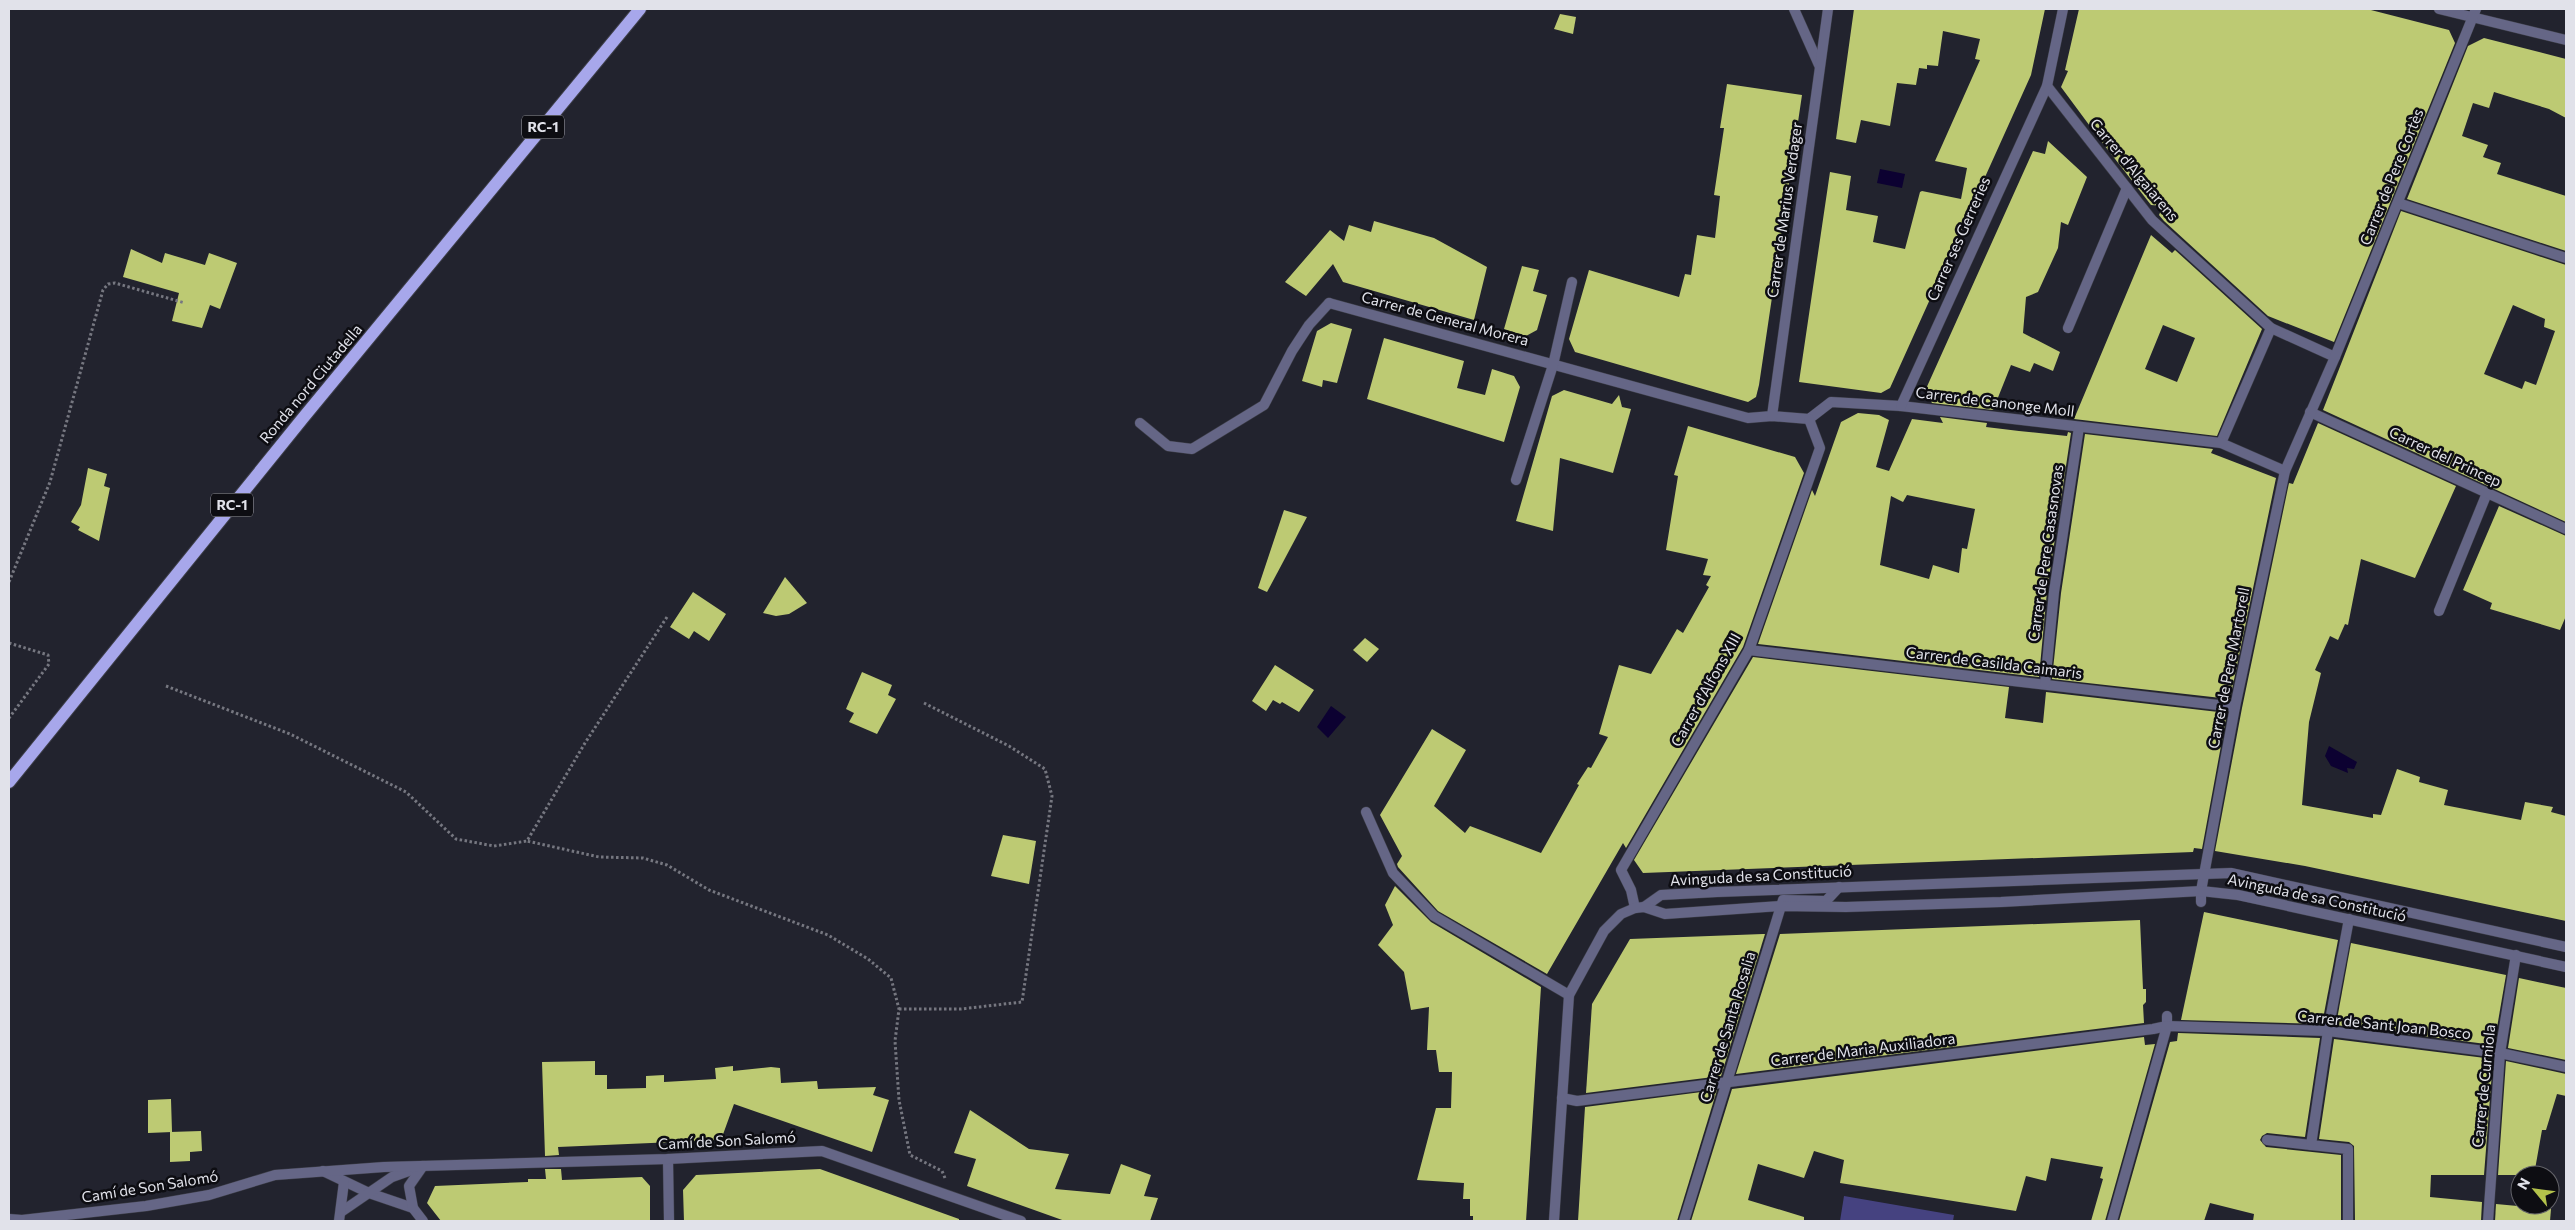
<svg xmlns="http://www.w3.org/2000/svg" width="2575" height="1230" viewBox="0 0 2575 1230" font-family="Commissioner,sans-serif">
<rect width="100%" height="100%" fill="#22232e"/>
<path fill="#454280" d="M1844 1196 1954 1215 1953 1221H1840Z"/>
<g fill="#0c0131">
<path d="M1880 169 1905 174 1902 188 1877 183Z"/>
<path d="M1331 706 1346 717 1328 738 1317 727Z"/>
<path d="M2329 746 2357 762 2354 769 2347 768 2348 773 2331 766 2325 756Z"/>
</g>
<g fill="#bdca73" fill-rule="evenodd">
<path d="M1854 9H2045L2031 75 1890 388 1881 393 1799 382 1830 172 1851 176 1846 210 1878 216 1873 242 1905 249 1920 192 1922 191 1961 199 1967 168 1935 161 1980 60 1975 59 1980 39 1943 31 1938 66 1927 65V69L1919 68 1916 85 1897 83 1890 126 1861 120 1856 143 1836 139Z"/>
<path d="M2079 9H2367L2449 30 2455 43 2334 342 2268 316 2164 221 2159 215 2163 206 2151 205 2101 141 2061 87 2068 71 2065 70Z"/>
<path d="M1560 14 1576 17 1573 34 1554 29Z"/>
<path d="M2484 38 2566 59V118L2549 109 2494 92 2489 108 2473 103 2462 136 2488 145 2483 157 2501 163 2497 174 2566 196V251L2407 199 2468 46Z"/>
<path d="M1727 84 1802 95 1759 385 1756 397 1748 402 1575 352 1569 339 1589 270 1679 297 1685 274 1691 275 1697 235 1715 238 1720 196 1714 195 1724 128H1720Z"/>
<path d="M2048 141 2087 177 2068 225 2061 222 2058 248 2038 292 2026 297 2023 333 2060 352 2053 371 2034 363 2030 372 2011 365 1993 410 1932 403 1925 391 2033 151 2045 154Z"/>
<path d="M2401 211 2566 265V522L2323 410ZM2513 305 2545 319 2544 327 2555 331 2536 385 2525 381 2522 389 2484 374Z"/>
<path d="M1374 221 1434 238 1487 267 1474 320 1343 282 1333 264 1306 296 1285 282 1330 230 1344 241 1349 225 1371 232Z"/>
<path d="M2151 235 2172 253 2175 250 2262 329 2217 436 2074 419ZM2163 325 2195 338 2177 382 2145 369Z"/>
<path d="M131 249 162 263 165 253 205 265 209 253 237 263 220 309 210 305 202 328 172 321 179 293 123 277Z"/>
<path d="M1522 266 1539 270 1533 291 1547 295 1537 330 1526 336 1504 329Z"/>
<path d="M1331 323 1352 329 1337 383 1323 380 1322 387 1302 381 1317 331Z"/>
<path d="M1384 338 1464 361 1457 388 1485 395 1492 369 1514 376 1520 387 1504 442 1367 399Z"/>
<path d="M1564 390 1612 404 1619 395 1622 407 1631 409 1613 473 1560 458 1553 531 1516 521 1552 396Z"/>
<path d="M1858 413 1879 415 1889 420 1876 467 1889 471 1912 419 1943 423 1940 417 1987 423 1986 427 2019 431 2067 436 2068 432 2071 433 2047 591 2039 677 1758 644 1812 490 1815 496 1841 422ZM1907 495 1975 509 1967 549 1962 548 1959 573 1933 565 1929 579 1880 565 1891 496 1903 502Z"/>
<path d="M2318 423 2456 486 2415 578 2361 559 2348 625 2345 624 2338 640 2330 636 2315 670 2321 673 2309 722 2302 805 2373 818V814L2381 815 2397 769 2420 777 2419 782 2448 790 2444 805 2521 820 2525 802 2553 807 2551 812 2566 816V921L2305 866 2215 851 2242 708 2289 483 2293 484Z"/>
<path d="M1688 426 1795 457 1804 473 1743 647 1626 848 1623 843 1547 974 1438 911 1398 867 1397 864 1402 856 1380 815 1432 729 1466 750 1434 806 1465 833 1470 826 1541 853 1579 785 1577 784 1588 767 1591 768 1608 737 1599 734 1619 665 1651 674 1677 629 1683 633 1709 587 1706 585 1711 576 1703 575 1708 559 1666 550 1678 476 1674 475Z"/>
<path d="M2085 434 2213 449 2211 453 2276 478 2230 699 2052 679 2061 593Z"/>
<path d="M88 468 107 474 104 486 110 488 99 541 78 530 80 527 71 522 81 505Z"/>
<path d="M2499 506 2566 536V616L2560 630 2490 609 2492 603 2463 590Z"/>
<path d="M1284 510 1307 517 1267 592 1258 588Z"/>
<path d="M785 577 807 603 789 614 776 616 763 613Z"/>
<path d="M693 592 726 614 709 641 694 631 689 639 670 627Z"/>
<path d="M1365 638 1379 649 1367 662 1353 650Z"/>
<path d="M1753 657 2009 687 2005 718 2043 723 2046 692 2227 713 2202 849 2194 848 2193 852 1643 873 1634 860Z"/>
<path d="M1275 665 1314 690 1299 712 1282 702 1280 704 1273 700 1266 711 1252 701Z"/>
<path d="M862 672 892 685 888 695 896 699 877 734 849 722 854 713 846 709Z"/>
<path d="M1003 835 1036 841 1029 884 991 876Z"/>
<path d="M1395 886 1431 922 1541 987 1526 1221H1473V1216H1470V1199H1463L1464 1183 1417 1180 1436 1108H1451L1452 1072H1439L1436 1050H1427L1429 1007 1411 1010 1404 972 1378 945 1393 925 1385 905Z"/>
<path d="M2204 912 2338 940 2322 1024 2181 1020Z"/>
<path d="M2140 920 2143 989H2146V1002L2143 1005 2144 1023 1736 1074 1780 934Z"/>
<path d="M1763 934H1765L1721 1076 1586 1093 1592 1004 1630 939Z"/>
<path d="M2351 943 2506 975 2494 1045 2336 1025Z"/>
<path d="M2519 978 2566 988V1060L2508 1048Z"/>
<path d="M2178 1033 2320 1038 2305 1137 2267 1133 2262 1136 2260 1140 2266 1147 2341 1155V1221H2253L2254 1214 2210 1203 2204 1221H2119L2170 1042 2177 1041Z"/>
<path d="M2144 1037 2145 1045 2155 1044 2105 1221H2091L2103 1179 2100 1178 2103 1167 2051 1158 2046 1181 2026 1176 2016 1211 1840 1183 1844 1160 1814 1151 1804 1178 1758 1164 1748 1200 1804 1217V1221H1691L1732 1089Z"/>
<path d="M2334 1039 2493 1059 2484 1175H2431L2430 1197 2482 1202 2481 1221H2355L2354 1146 2349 1142 2319 1139Z"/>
<path d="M595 1061V1075H607V1089L646 1088V1076L664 1075V1082L716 1079 715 1068 733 1066V1071L771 1067 780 1068 781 1083 817 1081 818 1089 876 1087 873 1095 889 1100 872 1152 734 1104 721 1140 558 1147 559 1155 545 1156 542 1062Z"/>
<path d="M2506 1061 2566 1074V1096L2557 1094 2546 1130H2542L2534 1175H2498Z"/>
<path d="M1717 1090 1677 1221H1578L1585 1107Z"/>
<path d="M171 1099 172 1132 148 1133V1100Z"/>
<path d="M970 1110 1029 1149 1069 1154 1055 1189 1110 1194 1121 1164 1151 1175 1144 1196 1158 1198 1150 1221H1065L967 1186 976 1159 954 1153Z"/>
<path d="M201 1131 202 1151 190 1152V1161L170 1162V1132Z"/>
<path d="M545 1169H561L562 1180 642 1177 650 1186V1221H441L427 1203 435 1186 528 1182V1179H546Z"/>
<path d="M820 1169 959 1219V1221H684L683 1190 696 1175Z"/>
<path d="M2496 1204 2551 1209 2550 1221H2495Z"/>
</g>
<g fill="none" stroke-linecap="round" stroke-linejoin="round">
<g stroke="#3d3e48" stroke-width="11">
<g id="service">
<path d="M2068 328 2127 188"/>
<path d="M1140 423 1168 446 1192 449 1264 405 1292 351 1309 325 1329 303"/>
<path d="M2439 611 2487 493"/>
</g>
</g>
<g stroke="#3d3e48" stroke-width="11">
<g id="pedestrian">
<path d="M2221 443 2271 328"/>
<path d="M2201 891V902"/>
<path d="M2167 1026V1016"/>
</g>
</g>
<g stroke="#3d3e48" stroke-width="11">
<g id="minor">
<path d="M1794 9 1819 65"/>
<path d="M2439 9 2566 40"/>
<path d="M2047 86 2152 220 2271 328 2335 357"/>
<path d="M2398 203 2566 258"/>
<path d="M1329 303 1748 418 1772 416 1809 419 1831 402 1901 406 2221 443 2285 471"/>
<path d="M1901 406 2047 86 2063 9"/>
<path d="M2310 412 2566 529"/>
<path d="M1772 416 1828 9"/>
<path d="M1516 480 1553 365 1572 282"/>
<path d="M1749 650 2235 707"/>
<path d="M2045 684 2054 592 2079 427"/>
<path d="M1366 812 1393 873 1434 916 1569 995"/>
<path d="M1635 908 1631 890 1621 870 1749 650 1820 448 1809 419"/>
<path d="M1562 1098 1577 1101 2153 1029 2167 1026 2328 1031 2500 1053 2566 1067"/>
<path d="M2267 1140 2311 1145"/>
<path d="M668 1159 669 1221"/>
<path d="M323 1171 369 1193 413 1208"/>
<path d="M341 1212 392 1177 420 1167"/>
<path d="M339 1221 344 1182"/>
<path d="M423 1221 413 1208 409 1186 423 1166"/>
<path d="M1684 1221 1781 906 1783 900 1826 901 1839 887"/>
<path d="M2112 1221 2167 1026"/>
<path d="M2348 1221V1149L2311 1145 2328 1031 2349 919"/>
<path d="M2488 1221 2500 1053 2516 955"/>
</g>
</g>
<g stroke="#3d3e48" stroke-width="11">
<g id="tertiary">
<path d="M2201 891 2235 707 2285 471 2335 357 2476 9"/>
<path d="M1644 907 1661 895 1717 892 2231 873 2566 947"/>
<path d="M9 1219 22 1220 146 1206 209 1195 275 1175 384 1167 668 1159 822 1151 1021 1221"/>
<path d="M1554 1221 1569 995 1604 931 1621 914 1635 908 1644 907 1665 914 1781 906 1846 907 2001 902 2201 891 2238 895 2566 967"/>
</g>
</g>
<g stroke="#3d3e48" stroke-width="14">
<path id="primary" d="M9 782 303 418 640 9"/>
</g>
<g stroke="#767780" stroke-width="3" stroke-dasharray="2.5 2.5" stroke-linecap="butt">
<path d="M9 582 50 482 103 290 108 284 115 283 185 303"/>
<path d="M667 617 585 743 527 841 599 857 643 858 667 865 709 890 828 935 868 959 891 978 899 1009 895 1041 899 1100 910 1155 942 1171 945 1178"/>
<path d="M9 643 48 655 49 664 9 718"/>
<path d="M166 686 290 734 406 792 456 839 494 846 527 841"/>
<path d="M899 1009H961L1022 1002 1052 796 1045 769 1009 746 924 703"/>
</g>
<use href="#service" stroke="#656686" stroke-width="10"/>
<use href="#pedestrian" stroke="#656686" stroke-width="10"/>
<use href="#minor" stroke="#656686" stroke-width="10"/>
<use href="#tertiary" stroke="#656686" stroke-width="10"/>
<use href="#primary" stroke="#a7a7eb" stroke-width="12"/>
</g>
<g text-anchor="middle" stroke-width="5" stroke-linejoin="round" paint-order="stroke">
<g fill="#0d0d12" stroke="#a1a2a9" stroke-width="1">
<rect x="522" y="115.5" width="42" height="23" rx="4"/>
<rect x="211" y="493.5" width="42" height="23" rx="4"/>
</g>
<g font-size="14" font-weight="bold" fill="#e1e2ea">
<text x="543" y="132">RC-1</text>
<text x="232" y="510">RC-1</text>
</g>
<g font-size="15" fill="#e1e2ea" stroke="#0d0d12">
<text transform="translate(2134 170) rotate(50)" y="5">Carrer d'Algaiarens</text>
<text transform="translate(2392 177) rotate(-68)" y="5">Carrer de Pere Cortès</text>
<text transform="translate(1785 210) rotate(-82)" y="5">Carrer de Marius Verdager</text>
<text transform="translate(1959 239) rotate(-66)" y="5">Carrer ses Gerreries</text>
<text transform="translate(1445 319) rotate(15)" y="5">Carrer de General Morera</text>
<text transform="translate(311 384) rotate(-50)" y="5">Ronda nord Ciutadella</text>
<text transform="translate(1995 402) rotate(7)" y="5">Carrer de Canonge Moll</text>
<text transform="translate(2445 457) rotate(25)" y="5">Carrer del Princep</text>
<text transform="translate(2046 553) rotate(-82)" y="5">Carrer de Pere Casasnovas</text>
<text transform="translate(1994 663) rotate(7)" y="5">Carrer de Casilda Caimaris</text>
<text transform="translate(2229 668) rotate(-79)" y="5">Carrer de Pere Martorell</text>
<text transform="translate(1706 690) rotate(-61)" y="5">Carrer d'Alfons XIII</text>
<text transform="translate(1761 876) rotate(-3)" y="5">Avinguda de sa Constitució</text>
<text transform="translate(2317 898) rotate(12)" y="5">Avinguda de sa Constitució</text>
<text transform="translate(2384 1025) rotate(6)" y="5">Carrer de Sant Joan Bosco</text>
<text transform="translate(1728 1027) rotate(-73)" y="5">Carrer de Santa Rosalia</text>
<text transform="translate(1863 1050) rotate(-7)" y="5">Carrer de Maria Auxiliadora</text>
<text transform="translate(2484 1086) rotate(-84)" y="5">Carrer de Curniola</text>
<text transform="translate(727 1141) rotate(-3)" y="5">Camí de Son Salomó</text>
<text transform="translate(150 1187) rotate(-9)" y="5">Camí de Son Salomó</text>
</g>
</g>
<rect width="2575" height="1230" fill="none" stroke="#e1e2ea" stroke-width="20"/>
<g transform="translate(2535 1190) rotate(299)"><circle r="24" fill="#0d0d12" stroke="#626268"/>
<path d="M0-4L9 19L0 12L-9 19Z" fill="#b3c24b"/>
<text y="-8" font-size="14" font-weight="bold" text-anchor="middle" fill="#e1e2ea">N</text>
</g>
</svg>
